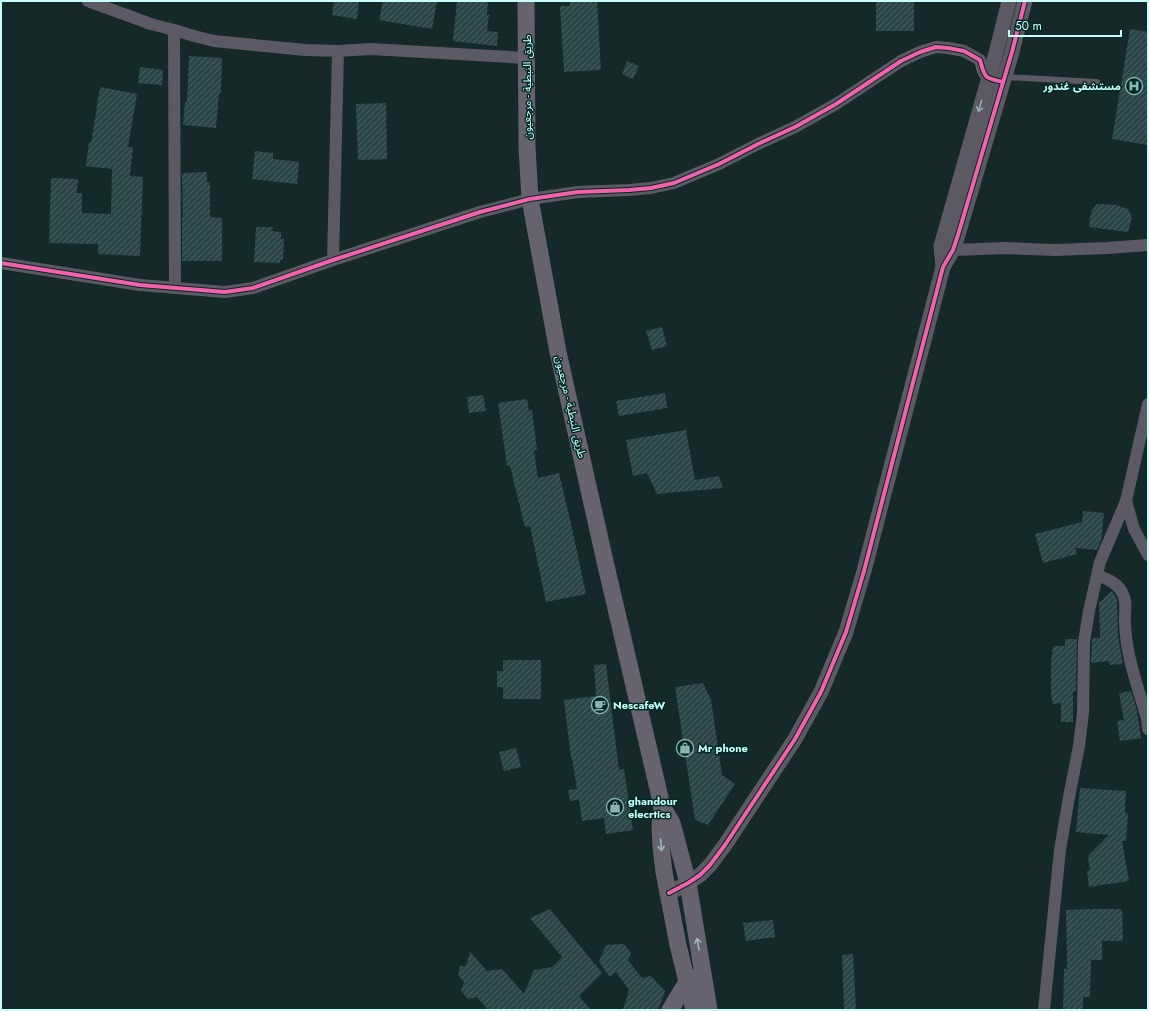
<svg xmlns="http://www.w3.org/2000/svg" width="1149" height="1011" viewBox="0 0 1149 1011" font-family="Jost,'Noto Sans Arabic',sans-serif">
<defs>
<pattern id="building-hatch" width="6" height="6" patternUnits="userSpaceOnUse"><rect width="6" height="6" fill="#2c4648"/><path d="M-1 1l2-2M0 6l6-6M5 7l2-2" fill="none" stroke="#496263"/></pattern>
</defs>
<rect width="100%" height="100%" fill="#142928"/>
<g fill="url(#building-hatch)">
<path d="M334 1H359L357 19 332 15Z"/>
<path d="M383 1H437L432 29 379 20Z"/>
<path d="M457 1H488L487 15H489L487 31 498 32 497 46 453 41Z"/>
<path d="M570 1H597L601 70 564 72 560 6H570Z"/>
<rect x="876" y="1" width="38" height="30"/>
<path d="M1130 29 1148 32V145L1112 139Z"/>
<path d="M189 56 222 58 221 93H219L216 128 183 125 185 102H187Z"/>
<path d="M627 61 639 66 633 79 622 74Z"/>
<path d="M140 67 163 70 162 85 138 83Z"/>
<path d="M100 87 137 94 128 147H133L130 176 143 177 140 256 98 254V244L49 243 51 178 78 179 77 193H82V213L111 214 112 169 86 166 89 142 91 143Z"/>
<path d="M386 103 387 159 358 160 356 104Z"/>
<path d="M255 151 273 153V159L299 162 297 184 252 179Z"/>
<path d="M207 172V182H210V217L222 218V261H182V217H183L182 173Z"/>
<path d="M1098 204 1116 205 1128 209 1132 217 1128 232 1089 227 1091 212 1095 206Z"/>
<path d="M256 227H273L272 231 281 232V239H284L283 259 280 260V263L254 262Z"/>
<path d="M662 327 667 346 652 350 646 331Z"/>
<path d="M665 393 667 408 619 416 616 401Z"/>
<path d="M483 395 486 411 469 413 467 397Z"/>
<path d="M527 399 529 411 532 410 537 450H534L538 478 559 473 572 528 586 594 546 602 530 526 525 527 510 466H507L498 403Z"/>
<path d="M686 430 695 480 719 476 723 488 657 494 647 473 633 476 626 440Z"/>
<path d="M1083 511 1104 513 1101 541 1097 550 1075 548 1077 554 1043 563 1035 534 1082 522Z"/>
<path d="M1112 591 1117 599 1118 636 1123 664 1110 665 1109 661 1091 663 1092 638H1100L1099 603Z"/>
<path d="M1065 639H1076L1077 640 1076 691H1073V722H1061V703L1053 704 1051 695V664L1053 646H1065Z"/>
<path d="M503 660H541V699H503V687H497V671H503Z"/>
<path d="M606 664 619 770 624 769 633 830 606 834 604 818 582 821 579 800 570 801 568 790 577 789 572 758H571L564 700 596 696 594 665Z"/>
<path d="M703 683 711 700 722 775 735 784 708 825 695 820 675 687Z"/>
<path d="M1131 691 1137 711 1141 738 1120 741 1117 721 1124 720 1119 693Z"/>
<path d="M516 748 521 767 504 771 499 752Z"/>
<path d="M1080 788 1126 791 1125 813 1128 814 1126 841H1122L1129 881 1089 887 1087 871 1090 870 1088 858 1089 855 1109 835 1076 832Z"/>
<path d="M550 909 602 973 579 996 591 1010H488L477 997 468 999 461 991 464 982 458 975 460 966H466L470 952 487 971 502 969 524 994 534 970 552 967 562 957 530 918Z"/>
<path d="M1093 909H1122L1123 941H1102V960H1091L1090 997H1083V1010H1063L1064 969H1067L1066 910Z"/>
<path d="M773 920 775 937 746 941 743 923Z"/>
<path d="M624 944 631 953 628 960 642 978 651 976 665 991 658 1010H623L629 990 616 972 610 977 599 962 606 945Z"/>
<path d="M853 954 856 1010H844L842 955Z"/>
</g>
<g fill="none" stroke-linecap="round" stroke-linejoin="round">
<path stroke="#5b5961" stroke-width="6" d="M1005 77 1097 82"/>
<g stroke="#5b5961" stroke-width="12">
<path d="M88 1 151 24 174 30"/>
<path d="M338 51 371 49 526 58"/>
<path d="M946 248 953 250 1006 248 1055 250 1106 248 1148 245"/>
<path d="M1 263 140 285 225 292 253 288 333 260 480 212 530 199 578 192 629 190 651 188 674 183 719 164 758 144 795 127 836 104 901 61 920 52 936 47 948 48 964 51 980 60C983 72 983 77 995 80"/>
<path d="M175 288 174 30 194 36 214 41 305 50 338 51 333 260"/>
<path d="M1126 501 1134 529 1148 555"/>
<path d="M1098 575C1107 579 1117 583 1122 592 1128 602 1124 613 1125 623 1126 656 1138 687 1147 719L1148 729"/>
<path d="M1044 1010 1060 850 1069 797 1079 746 1083 713 1084 642 1089 611 1100 562 1126 501 1148 404"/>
</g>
<g stroke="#5b5961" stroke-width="15">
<path d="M943 267 941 246 997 49 1009 1"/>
<path d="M669 893 688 883 700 875 710 865 725 845 795 739 821 692 846 632 864 571 943 267 953 250 958 235 1012 52 1025 1"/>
</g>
<g stroke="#66636d" stroke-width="17">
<path d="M526 1 527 147 530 199 558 352 604 557 662 806 672 823 688 883 709 1010"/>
<path d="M662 806 660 826 661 846 664 872 678 945 694 1010"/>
<path d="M670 1010 690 977"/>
</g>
<g stroke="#002827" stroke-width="6">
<g id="cycleway">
<path d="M1 263 140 285 225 292 253 288 333 260 480 212 530 199 578 192 629 190 651 188 674 183 719 164 758 144 795 127 836 104 901 61 920 52 936 47 948 48 964 51 980 60C985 79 985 78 1003 82"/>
<path d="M669 893 688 883 700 875 710 865 725 845 795 739 821 692 846 632 864 571 943 267 953 250 958 235 1012 52 1025 1"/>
</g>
</g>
<use href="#cycleway" stroke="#f560ab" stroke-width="4"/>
</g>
<defs><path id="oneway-shaft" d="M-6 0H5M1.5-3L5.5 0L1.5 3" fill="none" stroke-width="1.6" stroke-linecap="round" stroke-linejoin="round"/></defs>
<use stroke="#92acae" href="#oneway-shaft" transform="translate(980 106) rotate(106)"/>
<g stroke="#9cb8bb">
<use href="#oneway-shaft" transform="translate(661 845) rotate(85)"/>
<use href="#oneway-shaft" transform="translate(698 944) rotate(-100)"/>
</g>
<defs>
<g id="hospital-ring" transform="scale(0.9)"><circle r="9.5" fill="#002827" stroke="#8ab3b0" stroke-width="1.5"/><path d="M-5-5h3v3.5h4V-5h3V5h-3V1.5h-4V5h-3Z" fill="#8ab3b0"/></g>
<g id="cafe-ring" transform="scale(0.9)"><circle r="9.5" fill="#002827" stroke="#8ab3b0" stroke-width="1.5"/><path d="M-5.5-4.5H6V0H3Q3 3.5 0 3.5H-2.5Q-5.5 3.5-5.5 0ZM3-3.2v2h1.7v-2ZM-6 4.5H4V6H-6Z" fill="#8ab3b0"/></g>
<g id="shop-ring" transform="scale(0.9)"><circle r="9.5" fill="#002827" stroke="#8ab3b0" stroke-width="1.5"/><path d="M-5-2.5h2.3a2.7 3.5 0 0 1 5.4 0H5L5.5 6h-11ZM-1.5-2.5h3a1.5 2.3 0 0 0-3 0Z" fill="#8ab3b0"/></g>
</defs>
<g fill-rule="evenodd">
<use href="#hospital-ring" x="1134" y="86"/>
<use href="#cafe-ring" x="600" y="705"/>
<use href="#shop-ring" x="685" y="748"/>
<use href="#shop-ring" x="615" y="807"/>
</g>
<g text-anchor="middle" stroke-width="3" stroke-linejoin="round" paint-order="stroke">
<g font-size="11" font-weight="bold" fill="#c9fefa" stroke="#002827" text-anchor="start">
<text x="1121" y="90" text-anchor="end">مستشفى غندور</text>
<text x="613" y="709">NescafeW</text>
<text x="698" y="752">Mr phone</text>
<text x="628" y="805">ghandour<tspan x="628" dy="13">elecrtics</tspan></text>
</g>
<g font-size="11" fill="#c9fefa" stroke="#002827">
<text transform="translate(527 87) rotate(-90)" y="4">طريق النبطية - مرجعيون</text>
<text transform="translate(571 407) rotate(77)" y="4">طريق النبطية - مرجعيون</text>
</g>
</g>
<rect width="1149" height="1011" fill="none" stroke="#c9fefa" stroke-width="4"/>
<path d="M1009 30v6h112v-6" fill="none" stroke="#c9fefa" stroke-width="2"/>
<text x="1015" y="30" font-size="12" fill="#c9fefa" stroke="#002827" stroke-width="3" paint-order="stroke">50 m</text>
</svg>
